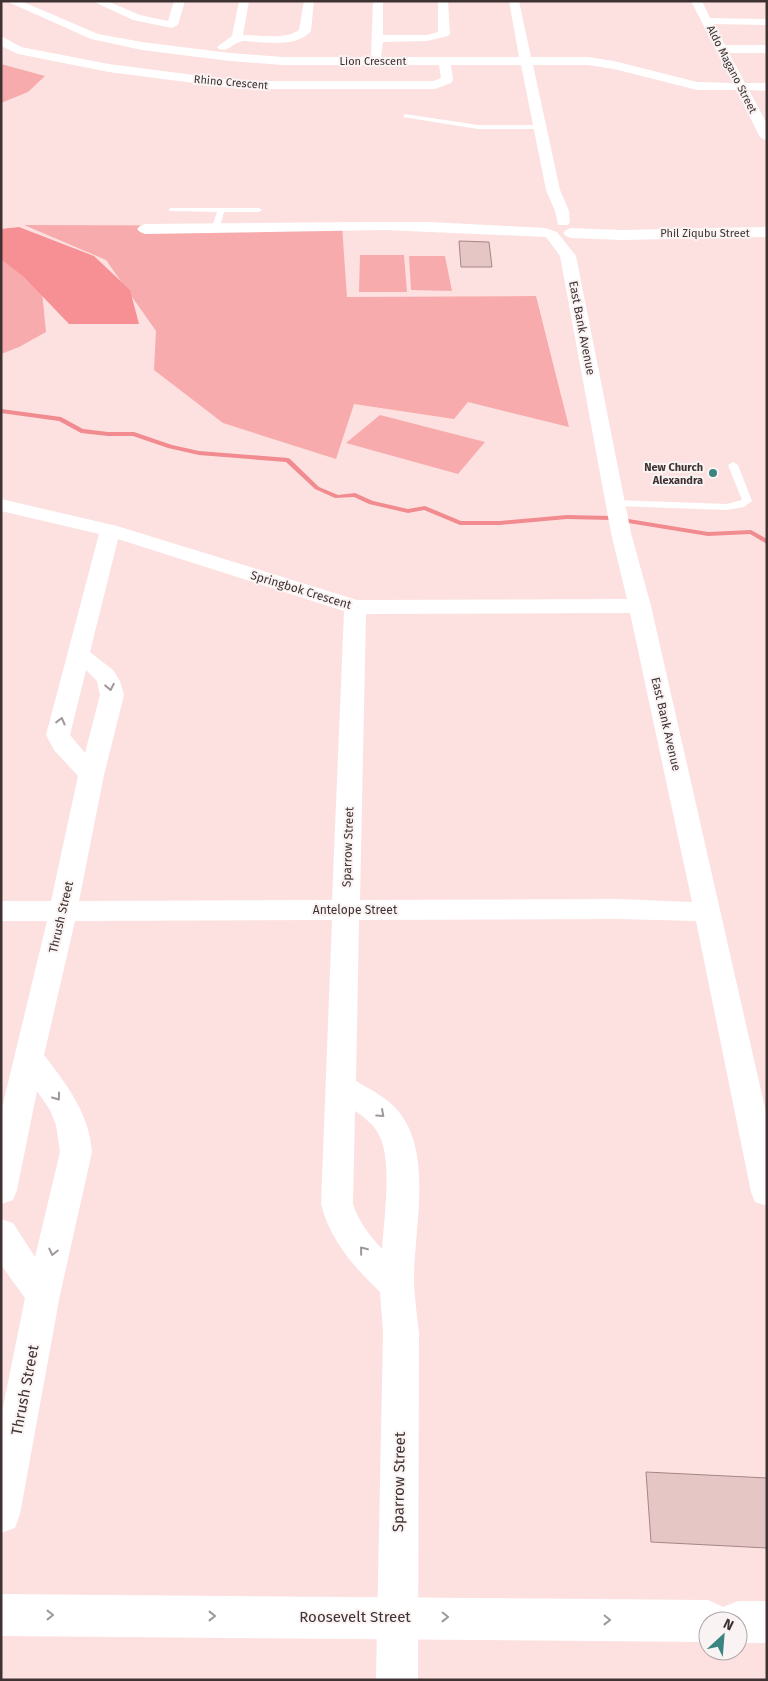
<svg xmlns="http://www.w3.org/2000/svg" width="768" height="1681" viewBox="0 0 768 1681" font-family="'Fira Sans',sans-serif">
<rect width="100%" height="100%" fill="#fce1e0"/>
<g fill="#f8abac">
<path d="M1 64 45 76 28 92 1 103Z"/>
<path d="M24 225 342 226 347 297 536 296 569 427 468 402 454 419 354 404 336 459 223 423 154 370 156 331 106 260Z"/>
<path d="M1 245 42 291 46 332 19 347 1 354Z"/>
<path d="M360 255H404L407 292H359Z"/>
<path d="M409 256H445L452 291 411 290Z"/>
<path d="M380 415 485 442 458 474 346 443Z"/>
</g>
<path fill="#f79094" d="M19 227 94 256 130 290 139 324H69L24 277 1 259V229Z"/>
<g fill="none" stroke-linecap="round" stroke-linejoin="round">
<path fill="#f18b8f" fill-rule="evenodd" d="M1 409 61 417 83 429 108 432H134L172 445 199 451 288 458 290 459 319 487 338 495 355 493 373 501 408 509 425 506 461 521H500L567 515 610 516 708 532 751 530 767 539V544L750 534 708 536 610 520 567 519 500 525H460L424 510 408 513 369 504 354 497 335 498 315 489 286 462 199 455 168 448 133 436H108L81 433 59 421 1 413Z"/>
</g>
<g fill="#e6c5c5" stroke="#a48686">
<path d="M459 241 489 242 492 267H461Z"/>
<path d="M646 1472 767 1478V1548L651 1542Z"/>
</g>
<g fill="none" stroke-linecap="round" stroke-linejoin="round">
<g fill="#fff" fill-rule="evenodd">
<path d="M405 114 478 125H539L542 127 539 129H478L403 117Z"/>
<path d="M171 208H259L262 210 259 212H224L219 230 215 232 211 230 217 212 169 211V209Z"/>
<path d="M733 462 738 465 752 501 744 507 727 510 616 506 611 503 616 500 727 504 742 500 728 465Z"/>
</g>
<g fill="#fff" fill-rule="evenodd">
<path d="M6 1H21L98 34 142 42 230 53 283 57H373L371 55 373 1H383V35H427L438 32V1H448L450 34 448 36 427 41 383 42 381 57H519L509 1H519L531 57H588L614 61 697 82 733 83 691 1H702L710 18 767 19V25H764L714 24 725 45H767V53H729L745 83H767V91L749 90 767 124V141L760 137 736 90H697L614 69 588 65H533L560 190 569 211 570 222 568 225H558L555 211 546 190 521 65H451L453 80 451 83 435 89H240L109 72 18 54 1 46V36L21 47 109 64 240 81H433L441 78 439 65H283L230 61 142 50 91 39Z"/>
<path d="M92 1H107L140 15 168 21 174 1H185L178 25 172 28 133 20Z"/>
<path d="M239 1H249L243 35C260 35 285 40 299 30L304 1H314L311 31C299 46 272 43 255 42 251 42 244 40 240 42 231 44 229 52 219 49L217 47 232 36Z"/>
<path d="M362 222H431L545 228 557 232 576 256 631 533 651 606 767 1117V1206L755 1202 751 1192 696 921 617 919 359 920 356 1081C371 1090 388 1098 399 1112 434 1156 413 1232 414 1284 415 1300 417 1317 419 1333L418 1680H376L383 1333 380 1292C353 1266 330 1240 321 1204L332 920 75 921 44 1055C67 1085 89 1113 92 1152L60 1295 20 1514 15 1528 1 1533V1417L25 1298 1 1265V1219L13 1223 35 1257 60 1152 56 1125 50 1110 37 1091 17 1190 13 1200 1 1204V1112L47 921H1V901H51L78 776 54 750 46 735 99 534 1 511V499L117 526 357 600 627 599 611 533 560 256 546 237 385 230 145 234 140 232 137 229 140 226 145 224ZM118 539 344 611 332 900 79 901 104 775 124 695 120 681 113 670 90 652ZM630 613 692 902 617 899 360 900 366 614ZM86 670 97 681 100 695 85 753 70 735ZM355 1111C364 1117 373 1124 378 1133 393 1157 384 1220 382 1249 369 1235 359 1222 353 1204Z"/>
<path d="M767 227V237L622 240 571 238 566 236 563 233 566 230 571 228 622 230Z"/>
</g>
<path fill="#fff" fill-rule="evenodd" d="M1 1594 708 1600 723 1607 738 1601H767V1643H738V1621H708V1642L1 1636Z"/>
</g>
<defs><path id="oneway-chevron" d="M-2-3.5L2.5 0L-2 3.5" fill="none" stroke-width="1.6" stroke-linecap="round" stroke-linejoin="round" transform="scale(1.25)"/></defs>
<g stroke="#9f9898">
<use href="#oneway-chevron" transform="translate(110 687) rotate(79)"/>
<use href="#oneway-chevron" transform="translate(61 721) rotate(-76)"/>
<use href="#oneway-chevron" transform="translate(57 1097) rotate(54)"/>
<use href="#oneway-chevron" transform="translate(381 1114) rotate(42)"/>
<use href="#oneway-chevron" transform="translate(363 1250) rotate(-129)"/>
<use href="#oneway-chevron" transform="translate(53 1252) rotate(103)"/>
<use href="#oneway-chevron" transform="translate(50 1615)"/>
<use href="#oneway-chevron" transform="translate(212 1616)"/>
<use href="#oneway-chevron" transform="translate(445 1617) rotate(1)"/>
<use href="#oneway-chevron" transform="translate(607 1620) rotate(1)"/>
</g>
<circle fill="#3c8480" stroke="#faf3f3" stroke-width="2" cx="713" cy="473" r="5"/>
<g text-anchor="middle" stroke-width="4" stroke-linejoin="round" paint-order="stroke">
<g font-size="11" fill="#3f3232" stroke="#faf3f3">
<text x="373" y="65">Lion Crescent</text>
<text transform="translate(732 69) rotate(63)" y="4">Aldo Magano Street</text>
<text transform="translate(231 82) rotate(5)" y="4">Rhino Crescent</text>
<text x="705" y="237">Phil Ziqubu Street</text>
</g>
<g font-size="11" font-weight="bold" fill="#3f3232" stroke="#faf3f3" text-anchor="end">
<text x="703" y="471">New Church<tspan x="703" dy="13">Alexandra</tspan></text>
</g>
<g font-size="12" fill="#3f3232" stroke="#faf3f3">
<text transform="translate(582 328) rotate(79)" y="4">East Bank Avenue</text>
<text transform="translate(301 590) rotate(17)" y="4">Springbok Crescent</text>
<text transform="translate(666 724) rotate(77)" y="4">East Bank Avenue</text>
<text transform="translate(348 847) rotate(-88)" y="4">Sparrow Street</text>
<text x="355" y="914">Antelope Street</text>
<text transform="translate(61 917) rotate(-77)" y="4">Thrush Street</text>
</g>
<g font-size="15" fill="#3f3232" stroke="#faf3f3">
<text transform="translate(25 1390) rotate(-79)" y="5">Thrush Street</text>
<text transform="translate(399 1482) rotate(-89)" y="5">Sparrow Street</text>
<text x="355" y="1622">Roosevelt Street</text>
</g>
</g>
<rect width="768" height="1681" fill="none" stroke="#3f3232" stroke-width="5"/>
<g transform="translate(723 1636) rotate(26)"><circle r="24" fill="#faf3f3" stroke="#afa6a6"/>
<path d="M0-4L9 19L0 12L-9 19Z" fill="#3c8480"/>
<text y="-8" font-size="14" font-weight="bold" text-anchor="middle" fill="#3f3232">N</text>
</g>
</svg>
